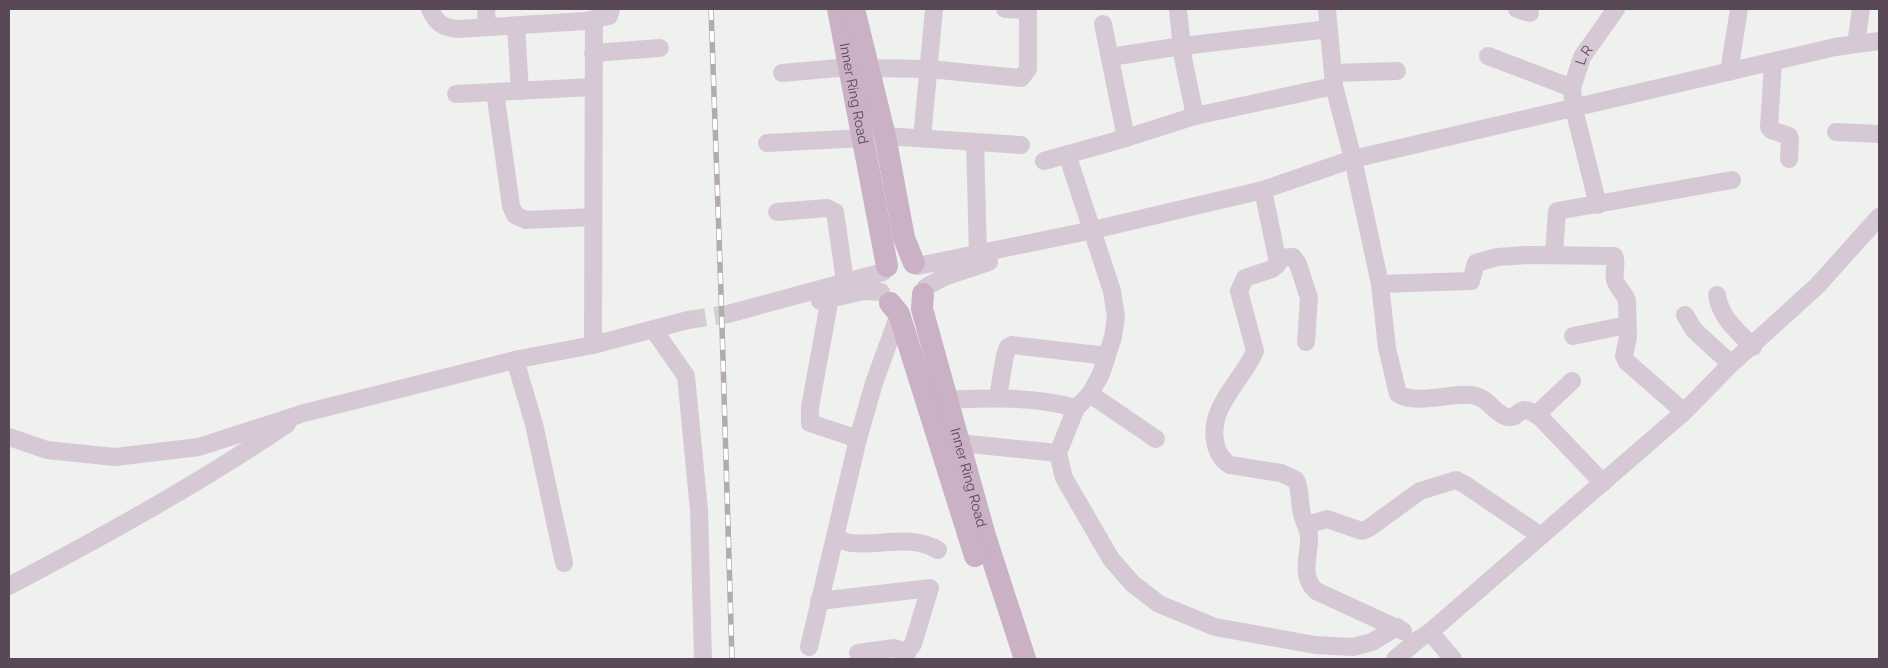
<svg xmlns="http://www.w3.org/2000/svg" width="1888" height="668" viewBox="0 0 1888 668" font-family="Raleway,sans-serif">
<rect width="100%" height="100%" fill="#eff1ee"/>
<g fill="none" stroke-linecap="round" stroke-linejoin="round">
<path stroke="#d1cfd0" stroke-width="18" stroke-dasharray="18 9" stroke-linecap="butt" d="M688 320 728 314"/>
<g stroke="#d6c9d5" stroke-width="18">
<path d="M430 9C436 23 442 27 457 29L585 21 609 16 611 9"/>
<path d="M486 9 487 27"/>
<path d="M1005 9 1028 10"/>
<path d="M1178 9 1183 58 1195 116"/>
<path d="M1327 9 1334 86 1353 159 1380 284 1387 348 1398 394C1416 405 1451 393 1471 395 1489 397 1494 414 1507 417 1522 420 1516 399 1541 418L1603 483"/>
<path d="M1517 9 1530 13"/>
<path d="M1103 24 1126 138"/>
<path d="M516 26 520 91"/>
<path d="M1856 44 1861 9"/>
<path d="M593 53 660 48"/>
<path d="M1488 56 1572 88"/>
<path d="M1110 57 1182 46 1329 29"/>
<path d="M1773 62 1769 127 1771 130 1789 136 1790 139 1789 159"/>
<path d="M868 68 929 69 1021 78 1028 69V9"/>
<path d="M1729 72 1739 9"/>
<path d="M782 73 849 67"/>
<path d="M1333 73 1397 71"/>
<path d="M495 92 511 206 515 215 526 220 593 217"/>
<path d="M456 94 593 87"/>
<path d="M1836 132 1879 134"/>
<path d="M885 136 1021 145"/>
<path d="M922 138 934 9"/>
<path d="M975 142 978 254"/>
<path d="M767 143 863 138"/>
<path d="M1067 154 1112 291 1116 317 1113 337 1101 374 1090 394 1076 408 1058 453 1064 478 1111 559 1133 584 1159 604 1215 627 1315 645 1353 647 1372 642 1397 627"/>
<path d="M1044 161 1126 138 1195 116 1334 86"/>
<path d="M1263 190 1277 258V265L1272 269 1245 278 1239 291 1255 351C1242 382 1206 408 1216 446 1219 455 1222 460 1230 465L1281 473 1296 480C1301 491 1299 503 1302 514 1304 522 1308 528 1309 536 1310 556 1299 575 1316 591L1403 631"/>
<path id="s1" d="M1598 205 1574 109 1572 88 1582 57 1616 9"/>
<path d="M777 212 827 208 835 212 845 281"/>
<path d="M1554 254 1557 211 1732 180"/>
<path d="M1277 258 1293 257 1298 264 1309 298 1306 342"/>
<path d="M918 266 1093 230 1263 190 1353 159 1835 47 1879 41"/>
<path d="M1380 284 1471 281 1476 263 1497 257 1528 255 1614 256C1618 263 1613 271 1615 280 1617 288 1625 293 1627 301L1628 337 1624 356 1627 362 1684 412"/>
<path d="M926 287 944 277 989 262"/>
<path d="M1717 295C1721 319 1736 329 1753 347"/>
<path d="M830 298 810 407V423L858 439"/>
<path d="M820 301 864 291 881 292"/>
<path d="M728 314 883 272"/>
<path d="M1685 315 1694 330 1731 364"/>
<path d="M658 336 686 376 699 510 703 659"/>
<path d="M1573 336 1627 325"/>
<path d="M593 345 594 19"/>
<path d="M515 360 534 424 564 563"/>
<path d="M1090 394 1156 439"/>
<path d="M998 397 1005 355 1008 347 1012 345 1107 356"/>
<path d="M947 400C990 398 1034 396 1076 408"/>
<path d="M1536 415 1572 381"/>
<path d="M9 437 47 450 115 457 199 447 304 413 519 359 593 345 688 320"/>
<path d="M959 443 1058 453"/>
<path d="M1307 525 1327 519 1356 529 1362 531 1369 528 1420 491 1456 480 1464 484 1541 536"/>
<path d="M836 539C841 540 846 542 851 543 880 546 911 534 938 550"/>
<path d="M9 586C104 536 198 484 287 424"/>
<path d="M819 601 930 588 913 644 907 652 906 659"/>
<path d="M1430 632 1453 659"/>
<path d="M809 647 858 439 874 383 899 314"/>
<path d="M858 653 894 648 907 652"/>
<path d="M1395 659 1419 639 1430 632 1684 412 1731 364 1817 286 1879 217"/>
</g>
<g stroke="#cab1c6" stroke-width="22">
<path id="s2" d="M838 9 887 266"/>
<path d="M854 9 885 136 904 238 914 263"/>
<path id="s3" d="M923 294 922 309 985 536 1025 659"/>
<path d="M890 303 899 314 975 556"/>
</g>
<g stroke="#b2abb0" stroke-width="5.5">
<path id="rail" d="M711 9 721 293 732 659"/>
</g>
<use href="#rail" stroke="#fff" stroke-width="4" stroke-dasharray="11" stroke-linecap="butt"/>
</g>
<g text-anchor="middle" stroke-width="4.5" stroke-linejoin="round" paint-order="stroke">
<g font-size="14" fill="#594957" stroke="#fff">
<text dy="5" stroke="none"><textPath href="#s1" startOffset="155">L R</textPath></text>
<text dy="5" stroke="none"><textPath href="#s2" startOffset="86">Inner Ring Road</textPath></text>
<text dy="5" stroke="none"><textPath href="#s3" startOffset="190">Inner Ring Road</textPath></text>
</g>
</g>
<rect width="1888" height="668" fill="none" stroke="#594957" stroke-width="20"/>
</svg>
